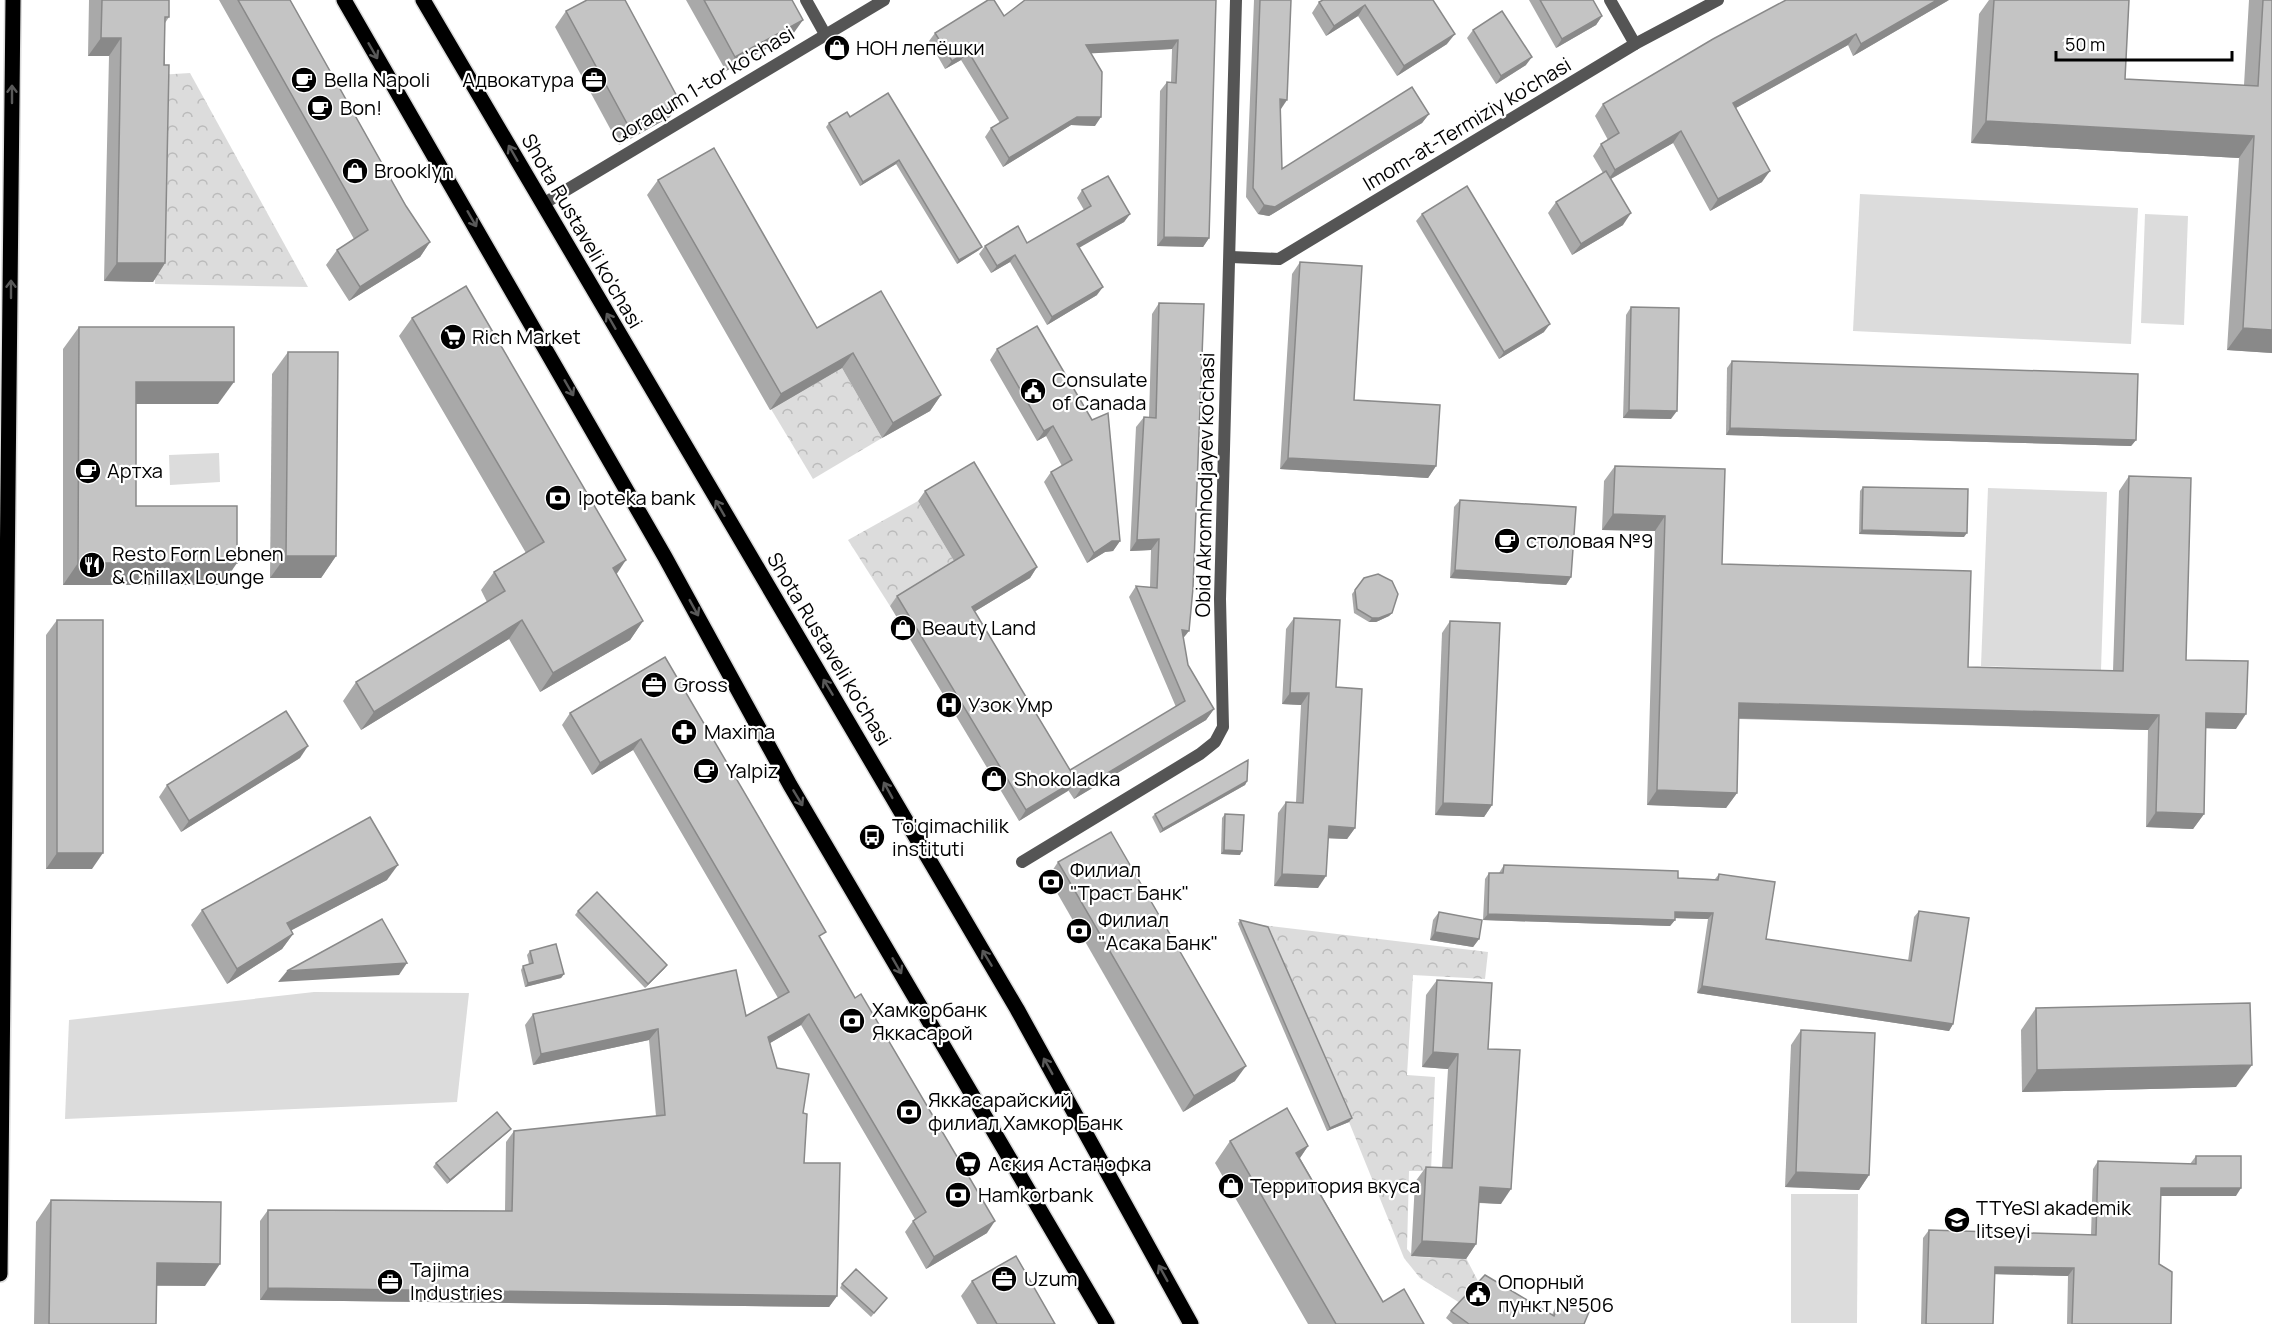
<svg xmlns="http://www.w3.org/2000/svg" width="2272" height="1324" viewBox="0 0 2272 1324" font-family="Manrope,sans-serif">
<defs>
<pattern id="forest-crowns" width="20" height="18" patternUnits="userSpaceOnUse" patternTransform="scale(1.5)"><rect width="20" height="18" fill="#dcdcdc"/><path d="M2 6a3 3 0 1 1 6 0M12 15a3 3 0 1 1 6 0" fill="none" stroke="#bbb"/></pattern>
</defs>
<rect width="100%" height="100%" fill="#fff"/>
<g fill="#dcdcdc">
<path d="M1860 194 2138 208 2131 344 1853 331Z"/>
<path d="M2145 214 2188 216 2184 325 2141 323Z"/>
<path d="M219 453 220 482 170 485 169 455Z"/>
<path d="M1988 488 2107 492 2101 670 1981 666Z"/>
<path d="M314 992 469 993 457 1102 65 1119 69 1020Z"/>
<path d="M1791 1194H1858L1857 1323H1791Z"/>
</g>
<g fill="url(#forest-crowns)">
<path d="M190 73 308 287 155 284 158 75Z"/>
<path d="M842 368 882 438 813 479 771 409Z"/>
<path d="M918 501 957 566 890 606 848 540Z"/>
<path d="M1236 922 1488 952 1485 979 1413 975 1407 1075 1435 1077 1431 1171H1409L1407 1249 1414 1257 1466 1258 1479 1283 1460 1303 1420 1278 1404 1258 1349 1122 1265 931Z"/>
</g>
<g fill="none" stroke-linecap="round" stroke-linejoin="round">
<g stroke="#dbdbdb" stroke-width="18">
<g id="primary">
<path d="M344 0 665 557 790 785 1107 1324"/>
<path d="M423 0 1017 1009 1191 1324"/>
<path d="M0 1274 13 0"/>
</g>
</g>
<g stroke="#555" stroke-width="12">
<path d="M806 0 825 34"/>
<path d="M1610 0 1635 44"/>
<path d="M543 204 884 0"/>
<path d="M1231 257 1279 259 1635 44 1718 0"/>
<path d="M1022 862 1200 754 1215 742 1223 727 1220 599 1236 0"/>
</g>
<use href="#primary" stroke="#000" stroke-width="15"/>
</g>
<g fill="#a9a9a9">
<path d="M89 0H169V17L165 23V263L153 282 104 281 109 56H88Z"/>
<path d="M219 0H290L406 206 430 242 420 257 349 301 326 265 337 250 354 239Z"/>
<path d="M686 0H792L793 34 726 71Z"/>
<path d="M1216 0 1209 238 1203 247 1157 246 1160 91 1167 82H1171L1172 49 1091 53 1095 126 1071 125 1003 167 985 137 991 128 1000 123 961 60 945 69 929 41 935 33 1004 16Z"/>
<path d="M1254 0H1291L1280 109 1282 169 1429 114 1422 123 1269 216 1258 214 1246 197Z"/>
<path d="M1433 0 1447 44 1397 76 1358 16 1326 36 1312 13 1319 2Z"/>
<path d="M1529 0H1593L1602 16 1596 25 1556 48Z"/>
<path d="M1949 0 1853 56 1848 45 1736 108 1762 182 1710 211 1673 143 1611 179 1623 225 1572 255 1548 213 1556 202 1603 173 1593 156 1601 144 1608 140 1595 116 1603 104Z"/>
<path d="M1989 0H2129L2125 79 2244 85 2249 0H2272V353L2227 350 2239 158 1971 143 1979 14Z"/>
<path d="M566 11 670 117 619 145 555 27Z"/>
<path d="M1473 30 1526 65 1496 84 1467 38Z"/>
<path d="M888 93 979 250 957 264 896 164 860 186 826 127 829 123 850 117Z"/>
<path d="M658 180 817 328 941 395 930 411 882 438 842 368 770 410 647 195Z"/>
<path d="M1082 190 1130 214 1124 222 1079 247 1097 295 1047 325 1010 262 991 273 979 254 985 246 1027 243 1084 210 1077 198Z"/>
<path d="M1422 214 1544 332 1499 359 1416 221Z"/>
<path d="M1300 262 1354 400 1436 466 1428 478 1280 469 1292 274Z"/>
<path d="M1159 303 1183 638 1188 665 1214 709 1206 720 1074 799 1068 790 1019 821 890 606 897 596 954 561 918 501 925 491 1037 567 1030 578 974 612 1070 770 1176 707 1129 597 1136 586 1150 587 1151 550 1130 551 1136 427 1144 417H1149L1152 314Z"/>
<path d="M1631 307 1671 419 1623 418 1626 315Z"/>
<path d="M412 318 616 574 643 621 630 640 540 692 509 639 361 730 343 701 356 682 487 602 481 590 494 572 526 553 399 336Z"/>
<path d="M1037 326 1120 541 1113 551 1105 552 1087 563 1044 482 1051 472 1062 466 1046 436 1037 441 990 360 997 349Z"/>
<path d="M79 327 218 404H136V506L222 585H63V349Z"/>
<path d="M288 352 336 556 321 578H270L272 374Z"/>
<path d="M1732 361 2136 440 2131 446 1726 435 1727 368Z"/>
<path d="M1615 466 1722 564 1968 667 2113 671 2119 491 2129 476 2186 660 2236 729 2206 728 2204 814 2193 829 2146 827 2148 730 1739 719 1737 793 1726 808 1647 805 1655 531 1602 530 1604 481Z"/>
<path d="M1863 487 1964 537 1859 534 1860 491Z"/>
<path d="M1460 500 1571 577 1566 585 1450 578 1454 507Z"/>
<path d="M1364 578 1392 613 1389 616 1376 622H1369L1354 613 1352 594Z"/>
<path d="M1294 618 1336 687 1355 828 1347 839 1328 838 1318 888 1274 886 1278 813 1286 802H1296L1301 705 1282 704 1286 629Z"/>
<path d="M57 620 92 869H46V635Z"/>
<path d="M1450 621 1492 805 1484 817 1435 815 1442 633Z"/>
<path d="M665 657 821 939 987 1233 926 1269 905 1232 913 1221 915 1219 801 1025 770 1043 777 1068 803 1113 804 1163 837 1296 829 1307 260 1300V1221L268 1210 505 1211 506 1142 514 1131 656 1116 649 1040 533 1065 525 1025 533 1014 746 1016 778 998 633 750 592 775 562 725 570 713Z"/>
<path d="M300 758 181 832 159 797 167 785Z"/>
<path d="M1247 781 1245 785 1160 833 1152 817 1155 814Z"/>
<path d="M1225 814 1240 855 1221 854 1222 818Z"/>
<path d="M1058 862 1235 1081 1183 1112 1048 877Z"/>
<path d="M1504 865 1678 878 1715 879 1719 874 1766 939 1908 961 1914 917 1919 911 1953 1024 1949 1031 1697 993 1708 919 1675 918V920L1670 926 1483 920 1485 879 1489 873H1499Z"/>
<path d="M387 880 291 930 293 934 282 949 227 984 191 925 202 910Z"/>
<path d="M578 911 667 965 664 969 645 988 575 915Z"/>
<path d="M1439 912 1479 939 1473 947 1430 940 1433 920Z"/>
<path d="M1240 920 1352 1118 1349 1122 1327 1131 1238 924Z"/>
<path d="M530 951 564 974 561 978 525 987 521 970 523 966 529 964 527 955Z"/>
<path d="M1437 980 1488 1049 1501 1204 1479 1203 1476 1244 1466 1259 1411 1256 1415 1182 1426 1167 1442 1168 1448 1069 1422 1067 1426 995Z"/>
<path d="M2036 1008 2236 1087 2022 1092 2021 1030Z"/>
<path d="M1801 1030 1869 1175 1859 1190 1785 1187 1791 1045Z"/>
<path d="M508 1132 447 1184 433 1167 436 1163Z"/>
<path d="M1230 1141 1308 1146 1300 1158 1383 1302 1424 1324H1308L1215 1163Z"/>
<path d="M2196 1156 2236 1196H2161L2159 1264 2171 1324H2067L2068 1276 1995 1274 1993 1324H1921L1923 1238 1929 1230 2091 1235 2093 1169 2098 1161 2190 1164Z"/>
<path d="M51 1200 205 1286H157L156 1324H34L36 1222Z"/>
<path d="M972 1281 1055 1324H977L961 1296Z"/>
<path d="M842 1284 887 1298 871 1317 840 1288Z"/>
<path d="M1560 1300 1584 1324H1453L1446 1318 1451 1311 1552 1315 1555 1308Z"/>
</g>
<g fill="#898989">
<path d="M1937 0H1949L1853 56 1861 44Z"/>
<path d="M1365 5 1358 16 1326 36 1334 26Z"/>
<path d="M1602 16 1596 25 1556 48 1562 39Z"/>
<path d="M803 20 793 34 726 71 735 57Z"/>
<path d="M1455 34 1447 44 1397 76 1404 66Z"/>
<path d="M1856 34 1848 45 1725 114 1733 103Z"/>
<path d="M101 38H121L109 56H88Z"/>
<path d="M1178 40 1172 49 1080 54 1086 45Z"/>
<path d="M968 51 961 60 945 69 952 61Z"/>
<path d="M1532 57 1526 65 1496 84 1501 76Z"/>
<path d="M1280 99 1287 100 1281 109Z"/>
<path d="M680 102 670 117 619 145 630 129Z"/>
<path d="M1429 114 1422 123 1269 216 1258 214 1264 205Z"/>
<path d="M1077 117H1101L1095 126 1071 125 1003 167 1009 158Z"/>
<path d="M1986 121 2254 136 2239 158 1971 143Z"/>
<path d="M1681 131 1673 143 1607 181 1615 170Z"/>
<path d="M899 160 896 164 860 186 863 182Z"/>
<path d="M1770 171 1762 182 1710 211 1718 199Z"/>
<path d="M1631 213 1623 225 1572 255 1581 244Z"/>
<path d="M1130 214 1124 222 1072 252 1077 244Z"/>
<path d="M1164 237 1209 238 1203 247 1157 246Z"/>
<path d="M430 242 420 257 349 301 360 287Z"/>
<path d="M982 247 979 250 957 264 959 260Z"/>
<path d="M1015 255 1010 262 991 273 997 266Z"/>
<path d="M117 263H165L153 282 104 281Z"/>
<path d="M1103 287 1097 295 1047 325 1052 317Z"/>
<path d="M1550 324 1544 332 1499 359 1504 352Z"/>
<path d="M2243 328 2272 330V353L2227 350Z"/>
<path d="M853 353 842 368 770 410 781 394Z"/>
<path d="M136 382H234L218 404H121Z"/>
<path d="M941 395 930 411 882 438 893 423Z"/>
<path d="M1629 410 1677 411 1671 419 1623 418Z"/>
<path d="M1053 426 1046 436 1037 441 1044 431Z"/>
<path d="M1730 428 2136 440 2131 446 1726 435Z"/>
<path d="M1288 458 1436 466 1428 478 1280 469Z"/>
<path d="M1613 514 1665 516 1655 531 1602 530Z"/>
<path d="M1862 530 1967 533 1964 537 1859 534Z"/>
<path d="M1159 539 1151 550 1130 551 1137 540Z"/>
<path d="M1112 541H1120L1113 551 1105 552 1087 563 1094 553Z"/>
<path d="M286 556H336L321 578H270Z"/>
<path d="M626 560 614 578 613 568Z"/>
<path d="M78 563H237L222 585H63Z"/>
<path d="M1037 567 1030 578 964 618 972 607Z"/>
<path d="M1455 570 1571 577 1566 585 1450 578Z"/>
<path d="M1392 613 1389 616 1376 622H1369L1372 618Z"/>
<path d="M522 620 509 639 361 730 374 712Z"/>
<path d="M643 621 630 640 540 692 553 673Z"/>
<path d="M1182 630 1189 631 1181 641Z"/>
<path d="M1290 693H1309L1301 705 1282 704Z"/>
<path d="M1739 703 2159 715 2148 730 1729 718Z"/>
<path d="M1214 709 1206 720 1074 799 1081 789Z"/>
<path d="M2206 713 2246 714 2236 729 2196 728Z"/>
<path d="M641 739 633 750 592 775 600 763Z"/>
<path d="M308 746 300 758 181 832 189 821Z"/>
<path d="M1076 780 1068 791 1019 821 1026 810Z"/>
<path d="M1247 781 1245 785 1160 833 1163 829Z"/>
<path d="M1657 790 1737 793 1726 808 1647 805Z"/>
<path d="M1443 803 1492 805 1484 817 1435 815Z"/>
<path d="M2156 812 2204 814 2193 829 2146 827Z"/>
<path d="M1329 826 1355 828 1347 839 1321 838Z"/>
<path d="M1224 850 1242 851 1240 855 1221 854Z"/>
<path d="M57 853H103L92 869H46Z"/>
<path d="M398 865 387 880 277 938 287 923Z"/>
<path d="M1282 874 1326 876 1318 888 1274 886Z"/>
<path d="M1675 912 1713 913 1708 919 1671 918Z"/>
<path d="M1488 914 1675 920 1670 926 1483 920Z"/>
<path d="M1435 932 1479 939 1473 947 1430 940Z"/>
<path d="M293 934 282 949 227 984 237 969Z"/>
<path d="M407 963 399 975 278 982 287 971Z"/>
<path d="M667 965 664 969 645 988 648 984Z"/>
<path d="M564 974 561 978 525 987 528 983Z"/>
<path d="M1702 986 1953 1024 1949 1031 1697 993Z"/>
<path d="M809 1014 801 1025 760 1049 768 1037Z"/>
<path d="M658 1029 649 1040 533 1065 541 1054Z"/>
<path d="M1433 1052 1458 1054 1448 1069 1422 1067Z"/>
<path d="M2252 1065 2236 1087 2022 1092 2037 1070Z"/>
<path d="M1246 1066 1235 1081 1183 1112 1194 1096Z"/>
<path d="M1352 1118 1349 1122 1327 1131 1330 1128Z"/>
<path d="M511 1129 508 1132 447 1184 450 1180Z"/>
<path d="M1308 1146 1293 1168 1296 1153Z"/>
<path d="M1796 1172 1869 1175 1859 1190 1785 1187Z"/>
<path d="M1480 1187 1511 1189 1501 1204 1469 1202Z"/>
<path d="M2161 1188H2241L2236 1196H2156Z"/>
<path d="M995 1221 987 1233 926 1269 934 1257Z"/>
<path d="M1422 1241 1476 1244 1466 1259 1411 1256Z"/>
<path d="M157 1263 220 1264 205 1286 142 1285Z"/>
<path d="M1995 1267 2074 1268 2068 1276 1989 1274Z"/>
<path d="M268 1288 837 1296 829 1307 260 1300Z"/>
</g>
<g fill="#c4c4c4" stroke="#898989" stroke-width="1.5">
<path d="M102 0H169V17H165L164 65H169L165 263H117L121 38H101Z"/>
<path d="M238 0H290L406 206 430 242 360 287 337 250 368 230Z"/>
<path d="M587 0H625L680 102 630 129 566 11Z"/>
<path d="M704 0H792L803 20 735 57Z"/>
<path d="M988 0H994L1004 16 1025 0H1216L1209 238 1164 237 1167 82 1176 83 1178 40 1086 45 1102 72 1101 117H1077L1009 158 991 128 1008 118 968 51 952 61 935 33Z"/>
<path d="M1260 0H1291L1287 100 1280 99 1282 169 1412 87 1429 114 1275 207 1264 205 1253 188Z"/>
<path d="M1323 0H1433L1455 34 1404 66 1365 5 1334 26 1319 2Z"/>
<path d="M1540 0H1593L1602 16 1562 39Z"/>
<path d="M1786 0H1937L1861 44 1856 34 1733 103 1770 171 1718 199 1681 131 1615 170 1601 144 1619 133 1603 104 1713 39Z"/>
<path d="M1994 0H2129L2125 79 2258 86 2263 0H2272V330L2243 328 2254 136 1986 121Z"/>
<path d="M1502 11 1532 57 1501 76 1473 30Z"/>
<path d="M888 93 982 247 959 260 899 160 863 182 829 123 847 112 850 117Z"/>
<path d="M714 148 817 328 881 291 941 395 893 423 853 353 781 394 658 180Z"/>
<path d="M1606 171 1631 213 1581 244 1556 202Z"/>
<path d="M1108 176 1130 214 1077 244 1103 287 1052 317 1015 255 997 266 985 246 1018 226 1027 243 1091 206 1082 190Z"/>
<path d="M1467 186 1550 324 1504 352 1422 214Z"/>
<path d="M1300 262 1362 266 1354 400 1440 405 1436 466 1288 458Z"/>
<path d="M466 286 626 560 613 568 643 621 553 673 522 620 374 712 356 682 505 591 494 572 544 542 412 318Z"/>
<path d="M1159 303 1204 304 1193 588 1189 631 1182 630 1188 665 1214 709 1081 789 1070 770 1185 701 1136 586 1157 588 1159 539 1137 540 1144 417 1156 418Z"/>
<path d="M1631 307 1679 308 1677 411 1629 410Z"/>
<path d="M1037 326 1092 420 1108 413 1120 541H1112L1094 553 1051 472 1072 460 1053 426 1044 431 997 349Z"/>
<path d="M79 327H234V382H136V506H237V563H78Z"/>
<path d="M288 352H338L336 556H286Z"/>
<path d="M1732 361 2138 374 2136 440 1730 428Z"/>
<path d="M974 462 1037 567 972 607 1076 780 1026 810 897 596 964 555 925 491Z"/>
<path d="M1615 466 1725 469 1722 564 1971 571 1968 667 2123 671 2129 476 2191 478 2186 660 2248 661 2246 714 2206 713 2204 814 2156 812 2159 715 1739 703 1737 793 1657 790 1665 516 1613 514Z"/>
<path d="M1863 487 1968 489 1967 533 1862 530Z"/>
<path d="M1460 500 1576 507 1571 577 1455 570Z"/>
<path d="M1378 574 1392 581 1398 594 1392 613 1379 618H1372L1357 609 1355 590 1364 578Z"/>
<path d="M1294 618 1340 620 1336 687 1362 689 1355 828 1329 826 1326 876 1282 874 1286 802 1303 803 1309 693H1290Z"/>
<rect x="57" y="620" width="46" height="233"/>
<path d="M1450 621 1500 623 1492 805 1443 803Z"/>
<path d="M665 657 826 932 819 936 855 998 861 994 995 1221 934 1257 913 1221 926 1212 809 1014 768 1037 777 1068 809 1074 803 1113 807 1114 804 1163H840L837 1296 268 1288V1210L512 1211 514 1131 665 1115 658 1029 541 1054 533 1014 736 970 746 1016 789 992 641 739 600 763 570 713Z"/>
<path d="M286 711 308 746 189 821 167 785Z"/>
<path d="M1248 760 1247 781 1163 829 1155 814Z"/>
<path d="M1225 814 1244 815 1242 851 1224 850Z"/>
<path d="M370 817 398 865 287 923 293 934 237 969 202 910Z"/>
<path d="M1111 832 1246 1066 1194 1096 1058 862Z"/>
<path d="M1504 865 1678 871V878L1718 880 1719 874 1775 882 1766 939 1911 961 1919 911 1969 918 1953 1024 1702 986 1713 913 1675 912V920L1488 914 1489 873H1503Z"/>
<path d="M597 892 667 965 648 984 578 911Z"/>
<path d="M1439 912 1482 920 1479 939 1435 932Z"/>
<path d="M382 919 407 963 287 971Z"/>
<path d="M1240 920 1268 927 1352 1118 1330 1128Z"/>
<path d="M556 944 564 974 528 983 523 966 533 963 530 951Z"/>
<path d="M1437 980 1492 983 1488 1049 1520 1050 1511 1189 1480 1187 1476 1244 1422 1241 1426 1167 1452 1168 1458 1054 1433 1052Z"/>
<path d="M2250 1003 2252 1065 2037 1070 2036 1008Z"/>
<path d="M1801 1030 1875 1033 1869 1175 1796 1172Z"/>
<path d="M1287 1108 1308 1146 1296 1153 1383 1302 1404 1289 1424 1324H1336L1230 1141Z"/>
<path d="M497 1112 511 1129 450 1180 436 1163Z"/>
<path d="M2196 1156H2241V1188H2161L2159 1264 2172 1272 2171 1324H2072L2074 1268 1995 1267 1993 1324H1926L1929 1230 2096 1235 2098 1161 2196 1164Z"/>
<path d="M51 1200 221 1202 220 1264 157 1263 156 1324H49Z"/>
<path d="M1016 1256 1055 1324H997L972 1281Z"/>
<path d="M856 1269 887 1298 874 1313 842 1284Z"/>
<path d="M1485 1275 1554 1316 1560 1300 1589 1312 1584 1324H1469L1451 1311Z"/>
</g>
<defs><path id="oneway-shaft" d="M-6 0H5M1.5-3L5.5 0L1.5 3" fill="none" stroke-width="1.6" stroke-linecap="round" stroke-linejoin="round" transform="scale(1.5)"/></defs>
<g stroke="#595959">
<use href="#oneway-shaft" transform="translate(373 51) rotate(60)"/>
<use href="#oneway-shaft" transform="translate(12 94) rotate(-90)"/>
<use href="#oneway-shaft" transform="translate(513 153) rotate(-120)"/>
<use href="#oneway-shaft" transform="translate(472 219) rotate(60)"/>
<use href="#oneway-shaft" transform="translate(11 289) rotate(-90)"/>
<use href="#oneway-shaft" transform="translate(611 321) rotate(-120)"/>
<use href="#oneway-shaft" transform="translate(569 388) rotate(60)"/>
<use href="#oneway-shaft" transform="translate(720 508) rotate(-120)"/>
<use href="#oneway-shaft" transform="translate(694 608) rotate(61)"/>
<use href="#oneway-shaft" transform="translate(828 687) rotate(-121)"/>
<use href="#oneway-shaft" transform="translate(888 790) rotate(-119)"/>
<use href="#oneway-shaft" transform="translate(798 798) rotate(59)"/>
<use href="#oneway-shaft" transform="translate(987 958) rotate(-121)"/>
<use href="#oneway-shaft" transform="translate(897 966) rotate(60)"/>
<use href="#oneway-shaft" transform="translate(1048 1066) rotate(-119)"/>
<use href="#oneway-shaft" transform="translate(1163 1273) rotate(-119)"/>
</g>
<defs>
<g id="shop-disc" transform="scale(1.35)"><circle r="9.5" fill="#000" stroke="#fff"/><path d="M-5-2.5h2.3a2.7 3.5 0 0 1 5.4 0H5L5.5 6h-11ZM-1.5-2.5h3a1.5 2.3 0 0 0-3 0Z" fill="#fff"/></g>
<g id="cafe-disc" transform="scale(1.35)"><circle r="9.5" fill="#000" stroke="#fff"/><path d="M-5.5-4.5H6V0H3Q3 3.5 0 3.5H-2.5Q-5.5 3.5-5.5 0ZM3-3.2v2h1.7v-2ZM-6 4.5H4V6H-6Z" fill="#fff"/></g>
<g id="office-disc" transform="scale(1.35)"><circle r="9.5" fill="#000" stroke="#fff"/><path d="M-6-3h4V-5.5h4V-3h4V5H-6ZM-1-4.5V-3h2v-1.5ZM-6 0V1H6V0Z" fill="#fff"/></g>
<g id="supermarket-disc" transform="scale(1.35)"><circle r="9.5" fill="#000" stroke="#fff"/><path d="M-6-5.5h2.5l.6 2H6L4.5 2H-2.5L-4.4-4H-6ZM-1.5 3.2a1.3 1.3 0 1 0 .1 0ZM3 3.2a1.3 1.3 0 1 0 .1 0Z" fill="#fff"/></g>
<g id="civic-disc" transform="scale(1.35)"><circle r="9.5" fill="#000" stroke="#fff"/><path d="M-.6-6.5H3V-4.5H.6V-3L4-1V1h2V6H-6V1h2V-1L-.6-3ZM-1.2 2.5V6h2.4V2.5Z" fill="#fff"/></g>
<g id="bank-disc" transform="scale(1.35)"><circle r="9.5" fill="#000" stroke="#fff"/><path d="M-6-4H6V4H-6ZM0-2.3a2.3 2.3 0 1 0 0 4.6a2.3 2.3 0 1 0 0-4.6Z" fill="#fff"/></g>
<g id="restaurant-disc" transform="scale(1.35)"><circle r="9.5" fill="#000" stroke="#fff"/><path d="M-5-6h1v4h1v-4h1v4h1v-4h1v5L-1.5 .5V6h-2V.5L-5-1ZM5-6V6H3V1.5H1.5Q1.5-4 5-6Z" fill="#fff"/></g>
<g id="hospital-disc" transform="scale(1.35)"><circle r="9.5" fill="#000" stroke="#fff"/><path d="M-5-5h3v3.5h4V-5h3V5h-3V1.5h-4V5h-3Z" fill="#fff"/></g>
<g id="pharmacy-disc" transform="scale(1.35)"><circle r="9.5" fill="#000" stroke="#fff"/><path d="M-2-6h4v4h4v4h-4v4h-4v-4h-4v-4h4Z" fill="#fff"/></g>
<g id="bus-disc" transform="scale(1.35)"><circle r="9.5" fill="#000" stroke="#fff"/><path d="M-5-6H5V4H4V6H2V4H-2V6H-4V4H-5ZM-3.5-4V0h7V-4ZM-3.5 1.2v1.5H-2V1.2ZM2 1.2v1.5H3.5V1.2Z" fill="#fff"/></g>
<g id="university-disc" transform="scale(1.35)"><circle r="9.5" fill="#000" stroke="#fff"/><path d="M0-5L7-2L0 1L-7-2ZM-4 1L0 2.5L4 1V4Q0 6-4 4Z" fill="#fff"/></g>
</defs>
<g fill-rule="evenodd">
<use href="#shop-disc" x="837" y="48"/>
<use href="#cafe-disc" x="304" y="80"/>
<use href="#office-disc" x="594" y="80"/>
<use href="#cafe-disc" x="320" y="108"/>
<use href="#shop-disc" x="355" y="171"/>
<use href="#supermarket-disc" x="453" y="337"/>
<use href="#civic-disc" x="1033" y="391"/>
<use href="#cafe-disc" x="88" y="471"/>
<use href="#bank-disc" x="558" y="498"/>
<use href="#cafe-disc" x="1507" y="541"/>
<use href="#restaurant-disc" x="92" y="565"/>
<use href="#shop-disc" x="903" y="628"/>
<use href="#office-disc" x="654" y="685"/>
<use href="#hospital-disc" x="949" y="705"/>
<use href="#pharmacy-disc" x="684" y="732"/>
<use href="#cafe-disc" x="706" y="771"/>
<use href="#shop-disc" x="994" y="779"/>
<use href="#bus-disc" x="872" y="837"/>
<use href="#bank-disc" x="1051" y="882"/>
<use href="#bank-disc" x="1079" y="931"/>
<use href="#bank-disc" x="852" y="1021"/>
<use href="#bank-disc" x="909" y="1112"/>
<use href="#supermarket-disc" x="968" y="1164"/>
<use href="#shop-disc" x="1231" y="1186"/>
<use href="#bank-disc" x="958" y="1195"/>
<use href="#university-disc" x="1957" y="1220"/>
<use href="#office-disc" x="1004" y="1279"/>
<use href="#office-disc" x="390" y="1282"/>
<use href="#civic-disc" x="1478" y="1294"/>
</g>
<g text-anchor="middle" stroke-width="4.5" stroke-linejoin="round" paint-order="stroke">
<g font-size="20" fill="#000" stroke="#fff" text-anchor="start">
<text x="856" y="55">НОН лепёшки</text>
<text x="324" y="87">Bella Napoli</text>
<text x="574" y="87" text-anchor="end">Адвокатура</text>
<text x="340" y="115">Bon!</text>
<text x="374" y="178">Brooklyn</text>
<text x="472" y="344">Rich Market</text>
<text x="1052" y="387">Consulate<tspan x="1052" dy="23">of Canada</tspan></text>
<text x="107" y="478">Артха</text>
<text x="578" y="505">Ipoteka bank</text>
<text x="1526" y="548">столовая №9</text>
<text x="112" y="561">Resto Forn Lebnen<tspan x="112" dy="23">&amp; Chillax Lounge</tspan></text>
<text x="922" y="635">Beauty Land</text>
<text x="674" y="692">Gross</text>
<text x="968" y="712">Узок Умр</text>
<text x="704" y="739">Maxima</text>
<text x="726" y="778">Yalpiz</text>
<text x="1014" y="786">Shokoladka</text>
<text x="892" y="833">To'qimachilik<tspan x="892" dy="23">instituti</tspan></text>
<text x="1070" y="877">Филиал<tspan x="1070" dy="23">"Траст Банк"</tspan></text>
<text x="1098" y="927">Филиал<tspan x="1098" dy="23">"Асака Банк"</tspan></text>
<text x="872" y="1017">Хамкорбанк<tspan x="872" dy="23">Яккасарой</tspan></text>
<text x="928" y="1107">Яккасарайский<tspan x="928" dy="23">филиал Хамкор Банк</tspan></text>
<text x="988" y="1171">Аския Астанофка</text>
<text x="1250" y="1193">Территория вкуса</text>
<text x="978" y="1202">Hamkorbank</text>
<text x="1976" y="1215">TTYeSI akademik<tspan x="1976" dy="23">litseyi</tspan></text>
<text x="410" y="1277">Tajima<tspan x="410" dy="23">Industries</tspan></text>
<text x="1024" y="1286">Uzum</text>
<text x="1498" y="1289">Опорный<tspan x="1498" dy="23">пункт №506</tspan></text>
</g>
<g font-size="20" fill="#000" stroke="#fff">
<text transform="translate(703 85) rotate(-31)" y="7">Qoraqum 1-tor ko'chasi</text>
<text transform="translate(1467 124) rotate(-31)" y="7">Imom-at-Termiziy ko'chasi</text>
<text transform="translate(582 231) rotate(60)" y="7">Shota Rustaveli ko'chasi</text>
<text transform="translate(1205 485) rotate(-89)" y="7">Obid Akromhodjayev ko'chasi</text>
<text transform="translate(829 649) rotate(59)" y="7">Shota Rustaveli ko'chasi</text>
</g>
</g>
<path d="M2056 51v9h176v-9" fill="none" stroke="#000000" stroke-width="3"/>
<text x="2065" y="51" font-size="18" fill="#000000" stroke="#ffffff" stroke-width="4.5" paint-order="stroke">50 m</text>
</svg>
